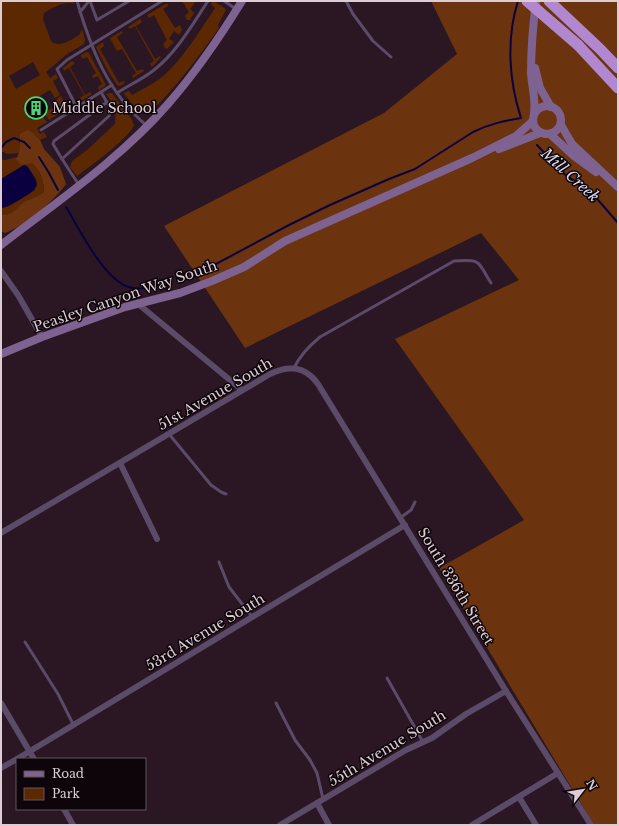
<svg xmlns="http://www.w3.org/2000/svg" width="619" height="826" viewBox="0 0 619 826" font-family="'Libre Baskerville',serif">
<rect width="100%" height="100%" fill="#2b1623"/>
<g fill="#5c2801" fill-rule="evenodd">
<path d="M1 1H73L74 4C66 0 52 8 44 13L43 19 51 41C58 49 74 39 80 34L82 29 85 40 84 44 67 54 46 72 50 78 56 74 58 78 53 81 60 95 55 98 50 90 23 106 31 120 41 114 42 115 47 122 37 128 40 134 44 132 47 137 40 140 34 134 19 141 20 145V153L7 154 1 151ZM33 62 40 75 16 89 9 76Z"/>
<path d="M182 1H196L190 9 194 13 190 20H187L185 16 189 12Z"/>
<path d="M213 1 223 7 226 10 218 25 219 28C198 58 176 87 150 113 137 114 132 103 125 95L124 93 129 91 132 95C142 89 153 84 162 77 181 62 201 29 215 8L211 4Z"/>
<path d="M167 3 168 6 163 9 175 28 180 25 182 30 179 35 174 31 169 39 174 42 167 49 165 48 163 44 167 40 154 15 149 18 147 15Z"/>
<path d="M140 19 142 22 136 26 155 59 160 56 161 57 152 67 150 64 154 61 135 26 130 29 128 27Z"/>
<path d="M122 31 123 33 117 37 137 71 142 69 144 71 133 78 132 76 136 73 122 49 117 51 110 38Z"/>
<path d="M103 42 104 46 100 49 119 83 124 81 125 82C124 85 119 87 117 85L108 71 96 47Z"/>
<path d="M87 52 89 53 106 85 99 90 98 87 102 84 98 76 93 78 92 76 96 73 87 57 83 59 81 57V55Z"/>
<path d="M72 61 75 63 70 67 85 95 90 92 92 94 81 101 79 99 84 95 69 68 64 71 63 68Z"/>
<path d="M109 93H112L132 120 134 126C126 140 91 166 77 176L70 167 72 161 87 150 115 124 116 108 106 94Z"/>
<path d="M61 96 64 102 70 100 72 106 49 120 44 114 45 112 57 106 58 103 56 100Z"/>
<path d="M18 157 17 159 27 163H32C40 172 44 180 44 192 36 198 34 197 26 201 16 206 15 215 1 215V208L7 207 35 190 24 165 1 179V159L4 160Z"/>
</g>
<g fill="#6b340f">
<path d="M431 1H618V825H594L439 568 524 520 395 339 519 280 481 233 245 348 164 226 384 113 457 54Z"/>
<path d="M28 130 34 134 40 140 44 149 60 167 66 184C53 202 25 226 5 233L1 231V215C15 215 16 206 26 201 34 197 36 198 44 192 44 180 40 171 32 163L21 165 16 159C22 150 19 143 20 134Z"/>
</g>
<path fill="#0b003f" d="M24 165 27 166C41 185 41 187 21 199 14 203 8 207 1 208V179Z"/>
<g fill="none" stroke-linecap="round" stroke-linejoin="round">
<g stroke="#0b003f" stroke-width="2">
<path d="M537 145 563 173 587 190 599 201 618 223"/>
<path d="M1 148 6 142 14 138 24 142 30 148"/>
<path d="M39 157 49 173 58 190"/>
<path d="M66 207C79 228 106 285 133 288 143 290 156 286 166 284"/>
<path d="M199 273 289 225 330 205 389 179 415 169 473 132C489 124 504 121 521 118 509 81 506 39 518 1"/>
</g>
<g stroke="#5b4a68" stroke-width="3">
<path d="M77 1C91 49 108 93 147 126"/>
<path d="M90 1 97 20 129 1"/>
<path d="M224 1 236 9"/>
<path d="M346 1 353 14 373 41 391 57"/>
<path d="M80 12 89 1"/>
<path d="M117 93C129 85 143 79 154 70 177 52 192 25 208 1"/>
<path d="M77 108 57 69 67 60 162 1"/>
<path d="M41 130 112 85"/>
<path d="M62 159 53 144 54 141 107 102"/>
<path d="M79 185 62 159 109 116 110 108 101 92"/>
<path d="M294 368C300 355 309 346 320 337L454 261C482 259 477 261 491 283"/>
<path d="M169 434 211 485 221 492 226 494"/>
<path d="M400 518 411 510 415 502"/>
<path d="M219 562 229 587 253 618"/>
<path d="M25 642 58 694 74 726"/>
<path d="M387 678 423 742"/>
<path d="M276 703 295 740 310 760 317 773 323 799"/>
</g>
<g stroke="#5b4a68" stroke-width="6">
<path d="M1 271 18 295 42 337"/>
<path d="M137 303 242 390"/>
<path d="M120 463 157 539"/>
<path d="M1 533 270 374C289 365 305 366 318 384L506 691 591 825"/>
<path d="M1 703 34 759"/>
<path d="M17 759 405 525"/>
<path d="M1 768 17 759"/>
<path d="M519 797 536 825"/>
<path d="M317 803 329 825"/>
<path d="M64 809 73 825"/>
<path d="M280 825 406 750 432 738 466 714 506 691"/>
<path d="M472 825 558 773"/>
</g>
<g stroke="#7e6392" stroke-width="8">
<path d="M535 68 540 88 551 107"/>
<circle cx="547" cy="120" r="14"/>
<path d="M534 114C536 99 532 88 531 73 531 49 533 25 536 1"/>
<path d="M561 125 572 144 618 187"/>
<path d="M550 134 574 156 596 172"/>
<path d="M499 149 540 133"/>
<path d="M1 245C58 201 120 159 168 104 196 72 220 37 242 1"/>
<path d="M1 354 42 337 125 307 180 293 212 281 244 267 285 241 472 158 516 136 533 121"/>
</g>
<g stroke="#b187d0" stroke-width="11">
<path d="M549 1 600 49 618 68"/>
<path d="M578 45 618 88"/>
</g>
<path stroke="#b187d0" stroke-width="11" d="M527 1 578 45"/>
</g>
<defs>
<g id="building-ring" transform="scale(1.15)"><circle r="9.5" fill="#0e050a" stroke="#4bd677" stroke-width="1.5"/><path d="M-4-6H4V6H1V3H-1V6H-4ZM-2.5-4.3h1.7v1.8h-1.7ZM.8-4.3h1.7v1.8H.8ZM-2.5-1h1.7V.8h-1.7ZM.8-1h1.7V.8H.8Z" fill="#4bd677"/></g>
</defs>
<g fill-rule="evenodd">
<use href="#building-ring" x="36" y="108"/>
</g>
<g text-anchor="middle" stroke-width="3" stroke-linejoin="round" paint-order="stroke">
<g font-size="14" fill="#dccdd5" stroke="#0e050a" text-anchor="start">
<text x="52" y="113">Middle School</text>
</g>
<g font-size="14" fill="#dccdd5" stroke="#0e050a">
<text transform="translate(125 296) rotate(-19)" y="5">Peasley Canyon Way South</text>
<text transform="translate(215 394) rotate(-30)" y="5">51st Avenue South</text>
<text transform="translate(456 586) rotate(59)" y="5">South 336th Street</text>
<text transform="translate(205 632) rotate(-31)" y="5">53rd Avenue South</text>
<text transform="translate(387 748) rotate(-31)" y="5">55th Avenue South</text>
</g>
<g font-size="15" font-style="italic" fill="#d7dbf0" stroke="#0e050a">
<text transform="translate(570 175) rotate(42)" y="5">Mill Creek</text>
</g>
</g>
<rect width="619" height="826" fill="none" stroke="#dccdd5" stroke-width="4"/>
<rect x="16" y="758" width="130" height="52" fill="#0e050a" stroke="#60555b"/>
<rect x="24" y="771" width="20" height="6" fill="#7e6392" stroke="#60555b"/>
<text x="52" y="778" font-size="12" fill="#dccdd5">Road</text>
<rect x="24" y="788" width="20" height="12" fill="#5c2801" stroke="#60555b"/>
<text x="52" y="798" font-size="12" fill="#dccdd5">Park</text>
<g transform="translate(583 790) rotate(59)" stroke="#0e050a" stroke-width="3" paint-order="stroke">
<path d="M0-3L7 15L0 10L-7 15Z" fill="#dccdd5"/>
<text y="-6" font-size="11" font-weight="bold" text-anchor="middle" fill="#dccdd5">N</text>
</g>
</svg>
